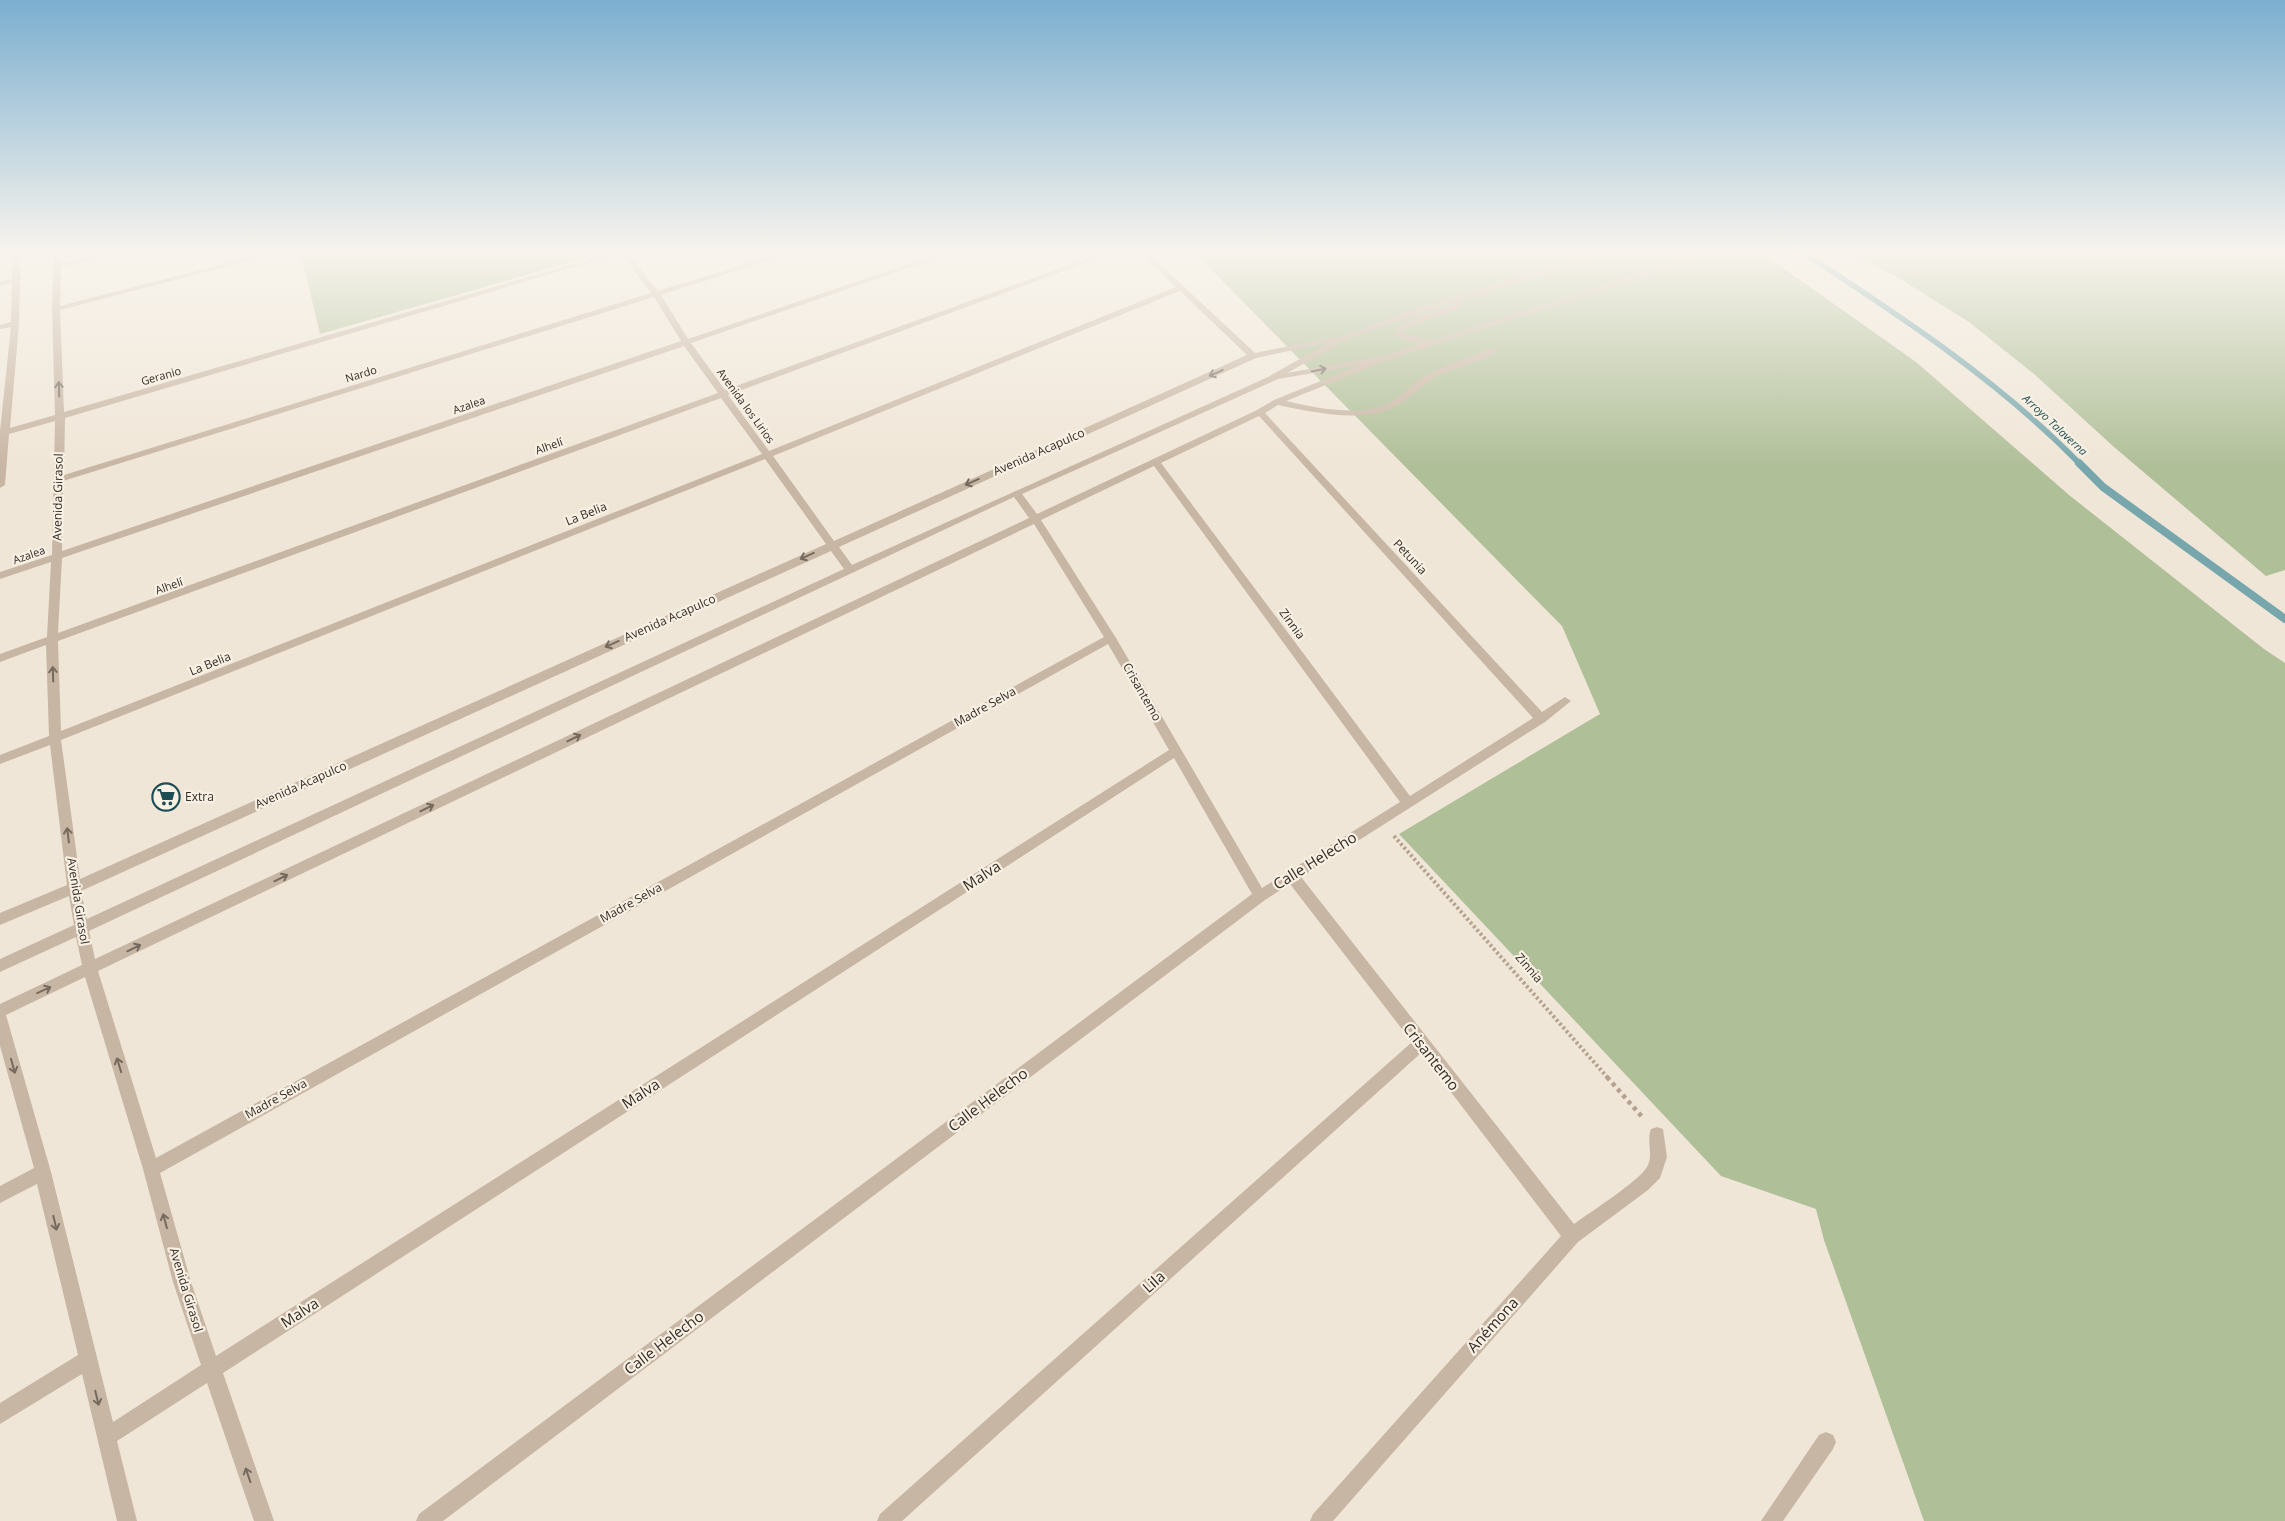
<svg xmlns="http://www.w3.org/2000/svg" width="2285" height="1521" viewBox="0 0 2285 1521" font-family="'Open Sans',sans-serif">
<rect width="100%" height="100%" fill="#f0e6d7"/>
<g fill="#afbf98">
<path d="M307 254H600L320 334 301 255Z"/>
<path d="M1196 254H1763L1916 362 2069 495 2264 649 2285 663V1521H1924L1824 1240 1816 1209 1721 1176 1399 834 1600 714 1562 626Z"/>
<path d="M1851 254H2285V570L2266 576 2114 447 2034 374 1969 322 1892 274Z"/>
</g>
<g fill="none" stroke-linecap="round" stroke-linejoin="round">
<path stroke="#77a7ad" stroke-width="5.5" d="M1805 254C1902 317 1999 381 2080 464"/>
<path stroke="#77a7ad" stroke-width="8" d="M2079 463 2103 487 2285 619"/>
<path stroke="#b4a18e" stroke-width="4" stroke-dasharray="2.5 2.5" stroke-linecap="butt" d="M1394 836 1608 1078"/>
<path stroke="#b4a18e" stroke-width="4.5" stroke-dasharray="4 4" stroke-linecap="butt" d="M1607 1077 1644 1119"/>
<g fill="#c8b6a4" fill-rule="evenodd">
<path d="M13 254H21L19 324 10 428 55 415 52 309 54 254H62L61 263 100 254H113L61 267 60 306 262 254H275L60 310 64 412 607 254H619L65 418 64 475 651 293 621 254H629L658 291 777 254H789L661 295 688 339 938 254H949L691 343 725 390 1099 254H1110L728 395 769 451 1176 287 1141 254H1149L1255 353 1334 337 1337 338 1421 307 1593 254H1605L1427 311 1350 338 1287 373 1383 356 1420 344 1398 337 1395 330C1411 313 1438 315 1457 301L1464 303 1448 313 1408 327 1403 331 1404 333 1430 341 1700 254H1712L1388 360 1286 401C1316 408 1355 416 1385 405 1400 399 1410 384 1425 376 1446 364 1470 357 1492 348L1499 350C1488 360 1455 368 1439 375 1423 383 1411 398 1396 406 1364 424 1312 412 1278 405L1265 413 1542 712 1565 697 1571 701 1545 722 1301 877 1574 1224C1589 1213 1639 1181 1647 1167 1654 1155 1646 1141 1651 1129L1657 1127 1663 1129 1667 1157 1660 1178 1648 1190 1578 1242 1333 1521H1310L1313 1514 1561 1236 1421 1053 902 1521H877L880 1514 1412 1042 1290 884 1265 900 443 1521H416L419 1514 1252 894 1174 758 223 1373 274 1521H254L207 1383 117 1441 137 1521H117L82 1374 0 1424V1403L78 1355 37 1184 0 1203V1186L34 1168 0 1046V1004L82 965 76 937 0 972V959L74 925 69 896 0 925V913L67 885 50 745 0 764V755L49 736 46 645 0 662V654L47 637 51 562 0 579V572L52 555 55 421 9 434 5 485 0 488V431L11 327 0 329V325L11 322 12 283 0 286V282L12 279ZM1180 291 1247 355 834 541 773 456ZM654 297 681 341 62 551 63 481ZM1330 342 1268 377 852 565 839 547 1256 358ZM684 346 718 393 58 633 62 558ZM1360 365 1274 400 1257 410 1037 514 1022 494 1278 379ZM721 398 762 454 61 731 58 641ZM1259 416 1533 718 1410 796 1161 463ZM765 459 826 544 80 879 61 740ZM1154 466 1400 802 1262 888 1116 638 1041 520ZM1014 497 1029 518 95 959 89 931ZM1034 524 1104 637 156 1158 98 971ZM831 551 844 569 87 919 81 891ZM1108 644 1169 750 216 1356 191 1282 160 1173ZM85 977 143 1169 173 1282 201 1365 113 1422 51 1172 6 1015Z"/>
<path d="M1826 1432 1833 1435 1836 1442 1833 1449 1783 1521H1761L1819 1435Z"/>
</g>
</g>
<defs><path id="oneway-shaft" d="M-6 0H5M1.5-3L5.5 0L1.5 3" fill="none" stroke-width="1.6" stroke-linecap="round" stroke-linejoin="round" transform="scale(1.25)"/></defs>
<g stroke="#766a5e">
<use href="#oneway-shaft" transform="translate(1319 370) rotate(-11)"/>
<use href="#oneway-shaft" transform="translate(1216 373) rotate(156)"/>
<use href="#oneway-shaft" transform="translate(59 389) rotate(-92)"/>
<use href="#oneway-shaft" transform="translate(972 482) rotate(156)"/>
<use href="#oneway-shaft" transform="translate(807 556) rotate(156)"/>
<use href="#oneway-shaft" transform="translate(612 644) rotate(156)"/>
<use href="#oneway-shaft" transform="translate(53 674) rotate(-92)"/>
<use href="#oneway-shaft" transform="translate(574 738) rotate(-26)"/>
<use href="#oneway-shaft" transform="translate(427 808) rotate(-26)"/>
<use href="#oneway-shaft" transform="translate(68 835) rotate(-97)"/>
<use href="#oneway-shaft" transform="translate(281 878) rotate(-26)"/>
<use href="#oneway-shaft" transform="translate(134 948) rotate(-26)"/>
<use href="#oneway-shaft" transform="translate(44 990) rotate(-24)"/>
<use href="#oneway-shaft" transform="translate(119 1065) rotate(-107)"/>
<use href="#oneway-shaft" transform="translate(13 1066) rotate(74)"/>
<use href="#oneway-shaft" transform="translate(165 1221) rotate(-105)"/>
<use href="#oneway-shaft" transform="translate(55 1223) rotate(77)"/>
<use href="#oneway-shaft" transform="translate(97 1398) rotate(76)"/>
<use href="#oneway-shaft" transform="translate(248 1475) rotate(-109)"/>
</g>
<linearGradient id="sky" x2="0" y2="1"><stop stop-color="#7bafd0"/><stop offset="0.54" stop-color="#f8f4ed"/><stop offset="1" stop-color="#f8f4ed" stop-opacity="0"/></linearGradient>
<rect width="2285" height="467" fill="url(#sky)"/>
<defs>
<g id="supermarket-ring" transform="scale(1.4375)"><circle r="9.5" fill="#f8f0e3" stroke="#1c4d54" stroke-width="1.5"/><path d="M-6-5.5h2.5l.6 2H6L4.5 2H-2.5L-4.4-4H-6ZM-1.5 3.2a1.3 1.3 0 1 0 .1 0ZM3 3.2a1.3 1.3 0 1 0 .1 0Z" fill="#1c4d54"/></g>
</defs>
<g fill-rule="evenodd">
<use href="#supermarket-ring" x="166" y="797"/>
</g>
<g text-anchor="middle" stroke-width="4.5" stroke-linejoin="round" paint-order="stroke">
<g font-size="11" fill="#332b25" stroke="#f8f0e3">
<text transform="translate(361 374) rotate(-17)" y="4">Nardo</text>
<text transform="translate(161 376) rotate(-16)" y="4">Geranio</text>
<text transform="translate(469 405) rotate(-19)" y="4">Azalea</text>
<text transform="translate(746 406) rotate(54)" y="4">Avenida los Lirios</text>
<text transform="translate(549 446) rotate(-20)" y="4">Alhelí</text>
<text transform="translate(29 555) rotate(-19)" y="4">Azalea</text>
<text transform="translate(169 586) rotate(-20)" y="4">Alhelí</text>
</g>
<g font-size="11" font-style="italic" fill="#1c4d54" stroke="#f8f0e3">
<text transform="translate(2055 425) rotate(43)" y="4">Arroyo Talaverna</text>
</g>
<g font-size="12" fill="#332b25" stroke="#f8f0e3">
<text transform="translate(1039 452) rotate(-24)" y="4">Avenida Acapulco</text>
<text transform="translate(58 497) rotate(-89)" y="4">Avenida Girasol</text>
<text transform="translate(586 514) rotate(-22)" y="4">La Belia</text>
<text transform="translate(1410 557) rotate(47)" y="4">Petunia</text>
<text transform="translate(670 618) rotate(-24)" y="4">Avenida Acapulco</text>
<text transform="translate(1292 624) rotate(54)" y="4">Zinnia</text>
<text transform="translate(210 664) rotate(-22)" y="4">La Belia</text>
<text transform="translate(1142 692) rotate(60)" y="4">Crisantemo</text>
<text transform="translate(985 707) rotate(-29)" y="4">Madre Selva</text>
<text transform="translate(301 785) rotate(-24)" y="4">Avenida Acapulco</text>
<text transform="translate(78 901) rotate(81)" y="4">Avenida Girasol</text>
<text transform="translate(631 903) rotate(-29)" y="4">Madre Selva</text>
<text transform="translate(1529 968) rotate(49)" y="4">Zinnia</text>
<text transform="translate(276 1099) rotate(-29)" y="4">Madre Selva</text>
<text transform="translate(186 1290) rotate(73)" y="4">Avenida Girasol</text>
</g>
<g font-size="12" fill="#332b25" stroke="#f8f0e3" text-anchor="start">
<text x="185" y="801">Extra</text>
</g>
<g font-size="15" fill="#332b25" stroke="#f8f0e3">
<text transform="translate(1315 861) rotate(-32)" y="5">Calle Helecho</text>
<text transform="translate(982 876) rotate(-33)" y="5">Malva</text>
<text transform="translate(1431 1057) rotate(52)" y="5">Crisantemo</text>
<text transform="translate(641 1094) rotate(-33)" y="5">Malva</text>
<text transform="translate(988 1100) rotate(-37)" y="5">Calle Helecho</text>
<text transform="translate(1154 1282) rotate(-42)" y="5">Lila</text>
<text transform="translate(300 1313) rotate(-33)" y="5">Malva</text>
<text transform="translate(1493 1325) rotate(-48)" y="5">Anémona</text>
<text transform="translate(664 1343) rotate(-37)" y="5">Calle Helecho</text>
</g>
</g>
</svg>
